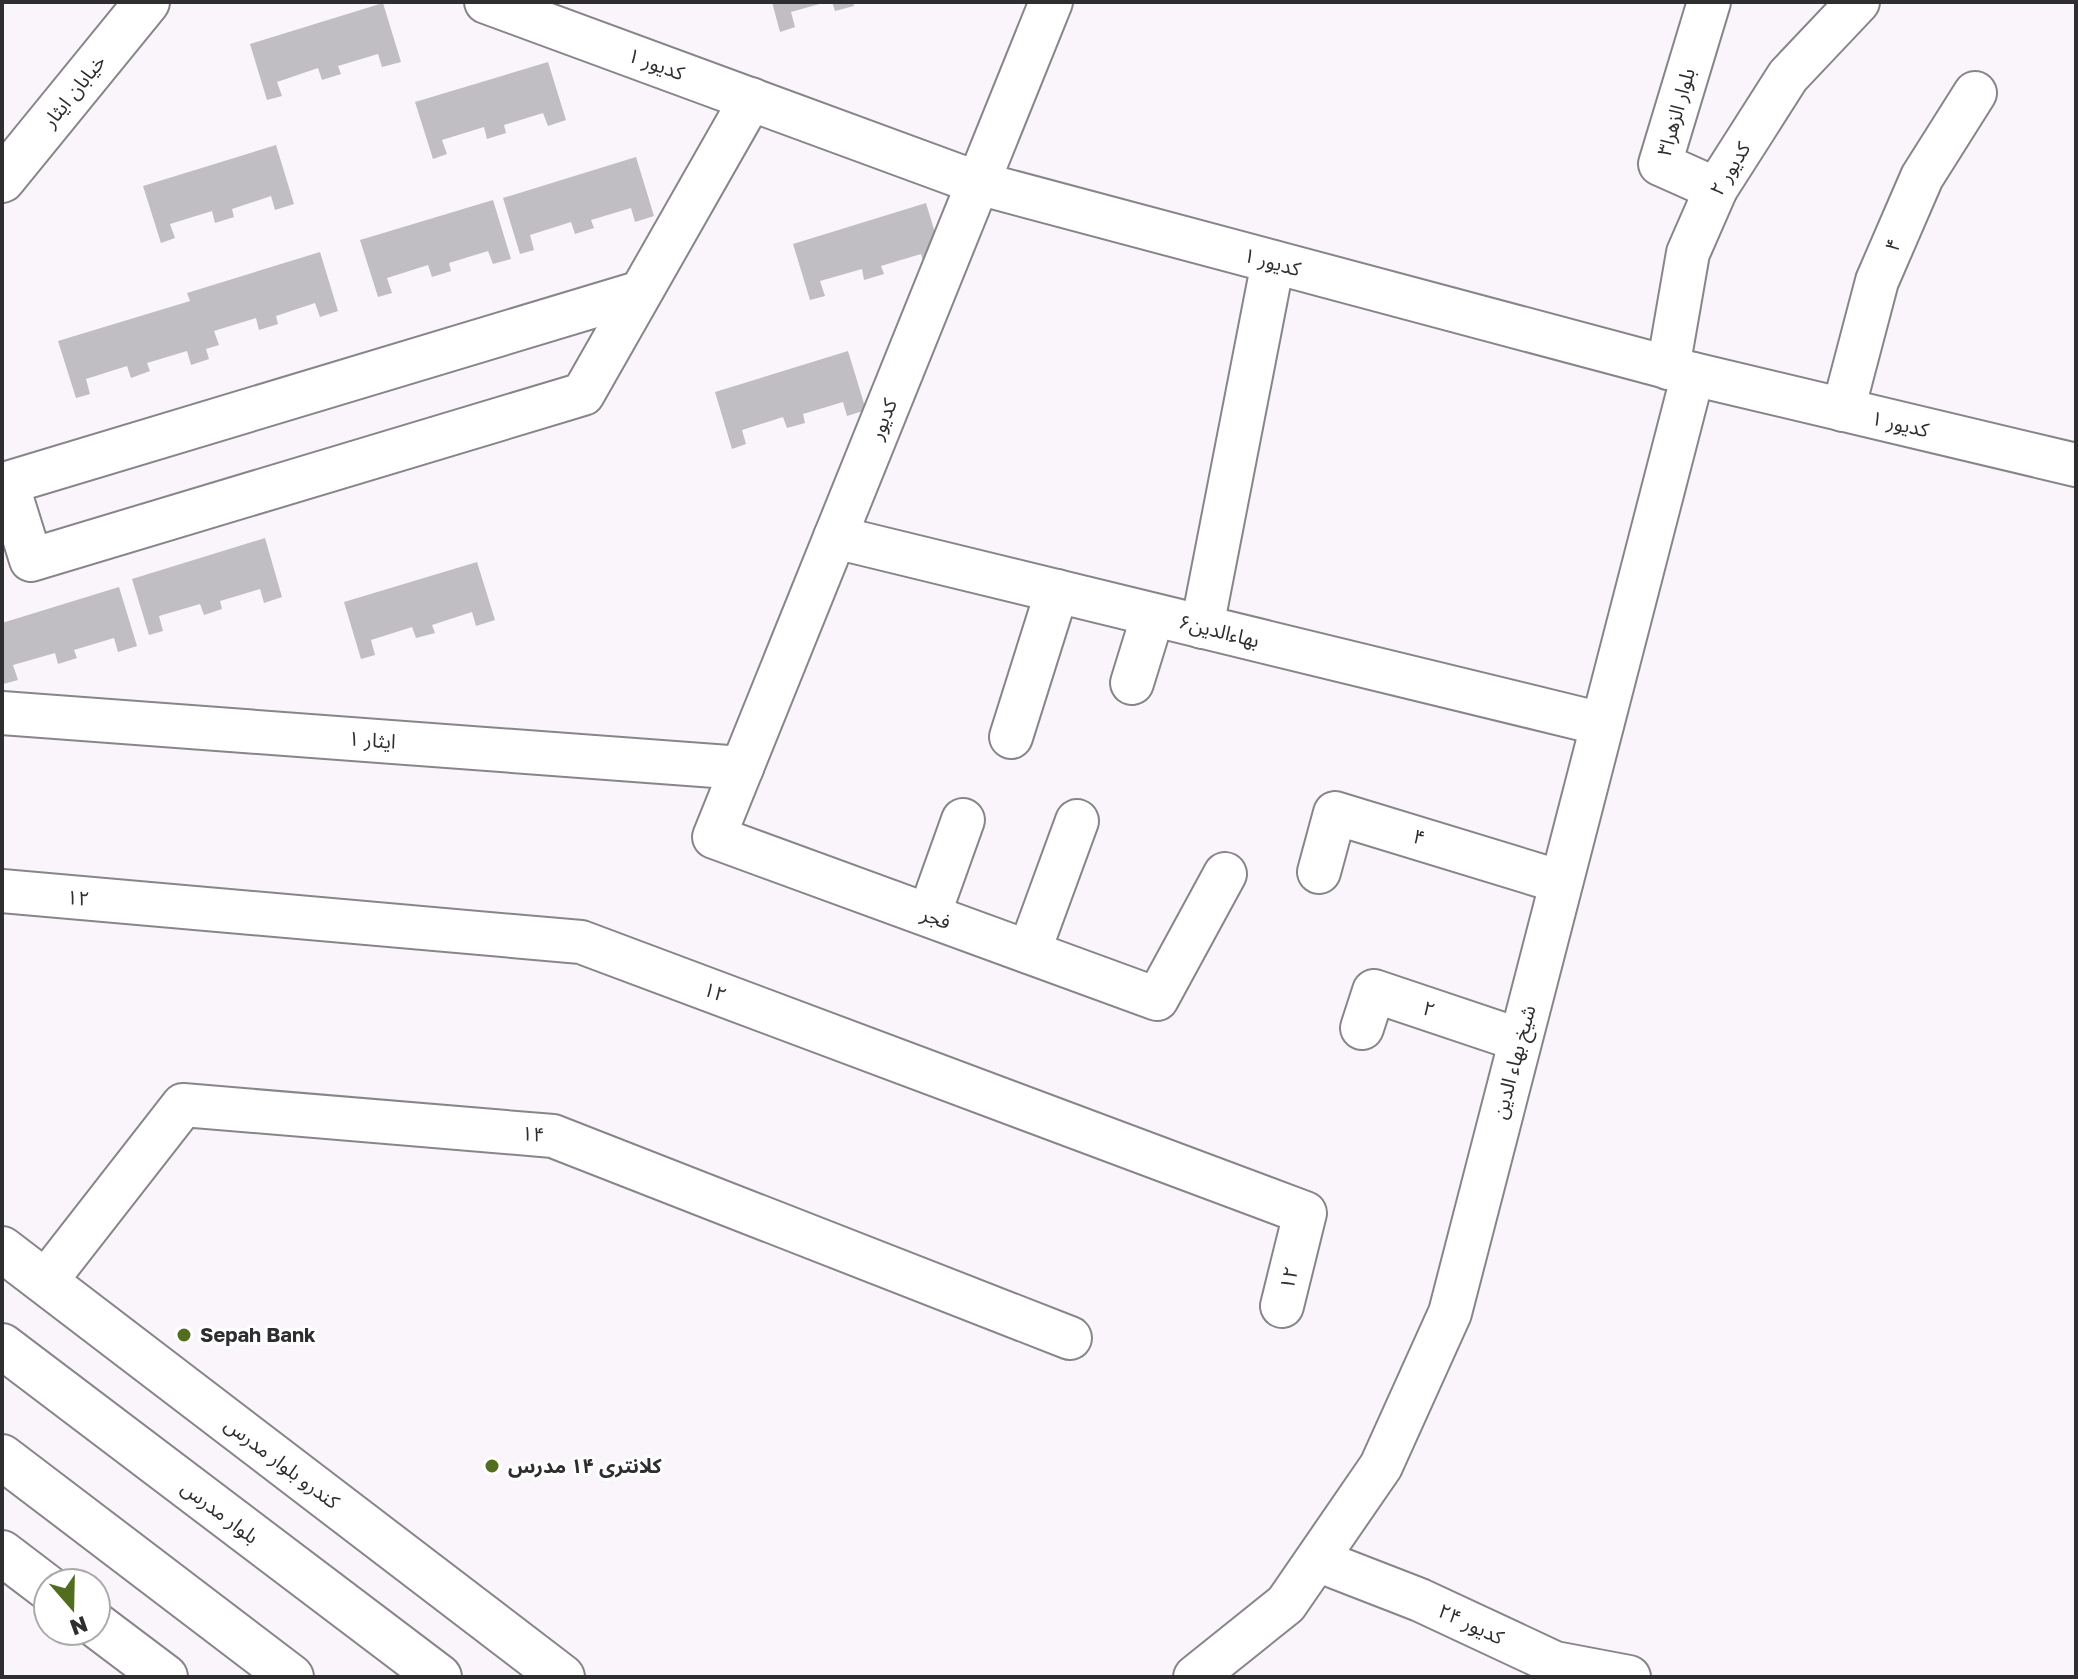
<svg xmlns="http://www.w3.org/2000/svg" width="2078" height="1679" viewBox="0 0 2078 1679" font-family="'Golos Text','Noto Sans Arabic',sans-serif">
<rect width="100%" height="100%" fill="#f9f5fb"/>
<g fill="#c0bdc3">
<path d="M772 2H823V3L791 12 795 27 780 32Z"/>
<path d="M832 2H853L854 6 835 11Z"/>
<path d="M383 3 401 62 382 67 378 54 338 66 341 74 322 80 318 68 277 82 282 96 267 100 250 44Z"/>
<path d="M548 62 566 120 548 126 543 113 504 125 506 133 487 139 484 127 442 140 447 154 433 159 415 102Z"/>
<path d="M276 145 294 204 275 210 271 196 232 209 234 217 215 223 212 211 170 224 175 238 161 243 143 186Z"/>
<path d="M636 157 654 216 635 222 631 208 591 220 594 228 575 234 571 222 530 235 534 250 520 254 503 198Z"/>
<path d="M493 200 511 259 493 264 488 251 449 263 451 271 432 277 428 265 387 278 392 293 378 297 360 240Z"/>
<path d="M926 203 944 262 925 268 921 254 881 266 884 274 864 280 862 269 820 281 825 296 810 300 793 244Z"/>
<path d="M320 252 338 311 320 317 315 303 276 316 278 324 259 330 256 318 214 331 219 345 206 349 209 359 191 365 187 351 147 363 150 371 131 378 127 366 86 379 90 394 76 398 58 341 190 301 187 293Z"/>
<path d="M848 351 866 410 847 416 843 402 803 414 805 423 787 428 783 417 742 430 746 444 732 449 715 392Z"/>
<path d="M265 538 282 597 264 603 260 589 220 601 222 609 204 615 200 604 159 616 163 631 149 635 132 579Z"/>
<path d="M477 562 495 620 476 626 472 612 432 625 435 633 416 638 412 627 371 640 375 655 361 659 344 602Z"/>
<path d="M119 587 137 646 118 652 114 638 74 650 77 658 58 664 55 653 13 665 18 680 3 684 2 623Z"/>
</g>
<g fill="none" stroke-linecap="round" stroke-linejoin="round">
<g stroke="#88858a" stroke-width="46">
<g id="street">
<path d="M486 2 978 183 1693 374 2076 465"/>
<path d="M1051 2 714 837 1157 999 1225 874"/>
<path d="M1709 2 1660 164 1716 189"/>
<path d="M641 292 7 483 31 560 583 394 751 99"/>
<path d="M1668 368 1688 253 1716 189 1788 76 1858 2"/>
<path d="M1843 410 1877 281 1922 177 1975 93"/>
<path d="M835 537 1602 724"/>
<path d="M1202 627 1273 262"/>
<path d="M1132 683 1153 615"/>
<path d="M2 713 742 768"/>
<path d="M1011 737 1057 591"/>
<path d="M1319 872 1335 813 1561 882"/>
<path d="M2 891 581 942 1305 1213 1282 1306"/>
<path d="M929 915 963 820"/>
<path d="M1029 952 1077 821"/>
<path d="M1362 1028 1374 991 1520 1040"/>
<path d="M45 1282 183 1105 553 1136 1070 1338"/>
<path d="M1317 1560 1420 1600 1555 1663 1629 1677"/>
<path d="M1195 1677 1286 1604 1381 1466 1450 1313 1693 374"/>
</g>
</g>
<g stroke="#88858a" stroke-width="48">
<g id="secondary">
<path d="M2 180 147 2"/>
<path d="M2 1249 562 1677"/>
<path d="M2 1553 48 1588"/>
<path d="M96 1625 165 1677"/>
</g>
</g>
<g stroke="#88858a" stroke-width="48">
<g id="primary">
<path d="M2 1346 439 1677"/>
<path d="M2 1457 291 1677"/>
</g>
</g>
<use href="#street" stroke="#fff" stroke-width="42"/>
<use href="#secondary" stroke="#fff" stroke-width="44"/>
<use href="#primary" stroke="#fff" stroke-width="44"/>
</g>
<g fill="#536d20" stroke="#fff" stroke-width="3">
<circle cx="184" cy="1335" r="8"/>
<circle cx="492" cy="1466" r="8"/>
</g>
<g text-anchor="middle" stroke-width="6" stroke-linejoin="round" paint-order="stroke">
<g font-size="20" fill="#2e2d2f" stroke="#fff">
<text transform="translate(656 64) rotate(20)" y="7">کدیور ۱</text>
<text transform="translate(74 91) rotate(-51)" y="7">خیابان ایثار</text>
<text transform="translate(1676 112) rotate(-74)" y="7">بلوار الزهرا۳</text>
<text transform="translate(1730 169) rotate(-59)" y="7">۲ کدیور</text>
<text transform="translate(1893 245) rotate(-67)" y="7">۴</text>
<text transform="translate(1272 262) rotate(15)" y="7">کدیور ۱</text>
<text transform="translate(883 419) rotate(-68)" y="7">کدیور</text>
<text transform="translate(1900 424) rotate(13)" y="7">کدیور ۱</text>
<text transform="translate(1219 631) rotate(14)" y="7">۶بهاءالدين</text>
<text transform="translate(372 740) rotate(4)" y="7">ایثار ۱</text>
<text transform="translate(1419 837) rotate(18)" y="7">۴</text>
<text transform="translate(78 898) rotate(5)" y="7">۱۲</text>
<text transform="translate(936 918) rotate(20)" y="7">فجر</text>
<text transform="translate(715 992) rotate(21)" y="7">۱۲</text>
<text transform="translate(1429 1009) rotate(19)" y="7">۲</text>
<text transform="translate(1514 1062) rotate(-75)" y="7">شیخ بهاء الدین</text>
<text transform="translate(533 1134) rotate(5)" y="7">۱۴</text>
<text transform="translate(1289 1278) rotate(-76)" y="7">۱۲</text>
<text transform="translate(282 1463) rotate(37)" y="7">کندرو بلوار مدرس</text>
<text transform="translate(220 1512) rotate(37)" y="7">بلوار مدرس</text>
<text transform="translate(1471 1624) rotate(25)" y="7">کدیور ۲۴</text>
</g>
<g font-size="20" font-weight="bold" fill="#2e2d2f" stroke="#fff" text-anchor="start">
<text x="200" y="1342">Sepah Bank</text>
<text x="508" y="1473">کلانتری ۱۴ مدرس</text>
</g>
</g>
<rect width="2078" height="1679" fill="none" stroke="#2e2d2f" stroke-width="8"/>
<g transform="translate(72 1607) rotate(160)"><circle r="38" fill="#ffffff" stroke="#ababac" stroke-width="2"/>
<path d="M0-6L14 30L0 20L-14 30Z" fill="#536d20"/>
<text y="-12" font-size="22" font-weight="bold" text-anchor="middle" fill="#2e2d2f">N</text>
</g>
</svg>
